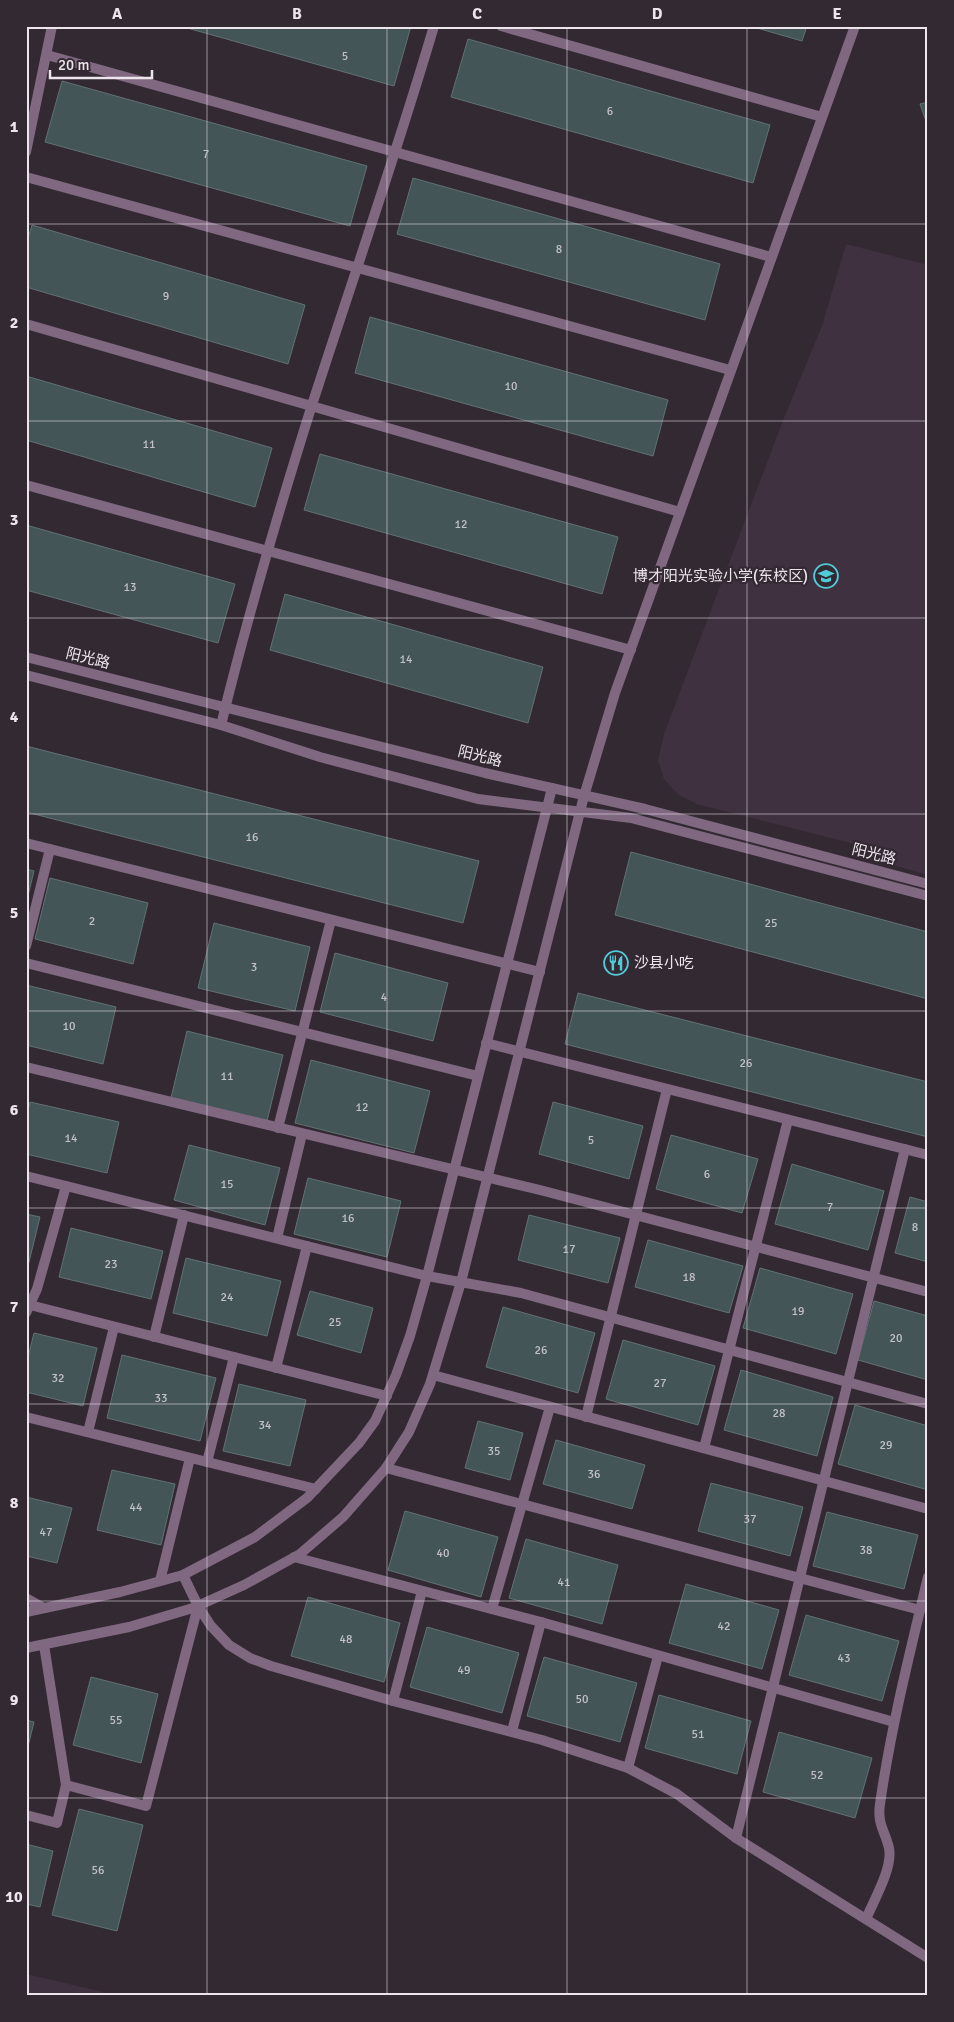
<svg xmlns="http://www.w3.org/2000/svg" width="954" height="2022" viewBox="0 0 954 2022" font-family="Signika,'Noto Sans SC',sans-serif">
<rect width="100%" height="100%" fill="#332933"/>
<g fill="#403140">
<path d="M846 244 928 265V875L893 865 874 849 697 804 679 795 664 779 658 760 664 734 784 418 822 326Z"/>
<path d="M26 1974 103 1992 102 1996H26Z"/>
</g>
<g fill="#435557" stroke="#607274">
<path d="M180 26H411L394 86Z"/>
<path d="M750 26H807L802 41Z"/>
<path d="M468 39 770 125 753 183 451 97Z"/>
<path d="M62 81 367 166 350 226 45 142Z"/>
<path d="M928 102V127L920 104Z"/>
<path d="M413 178 720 264 705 320 397 234Z"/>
<path d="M32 225 305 305 288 364 26 287V245Z"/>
<path d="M370 317 668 400 653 456 355 373Z"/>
<path d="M26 376 272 448 255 507 26 440Z"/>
<path d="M320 454 618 537 602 594 304 510Z"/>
<path d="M26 525 235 584 218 643 26 590Z"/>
<path d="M285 594 543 667 528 723 270 650Z"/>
<path d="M26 746 479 861 463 923 26 812Z"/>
<path d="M631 852 928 932V999L615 915Z"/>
<path d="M26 869 34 871 26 904Z"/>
<path d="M50 878 148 903 133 964 35 939Z"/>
<path d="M214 923 310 947 295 1011 198 988Z"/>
<path d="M335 953 448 983 433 1041 320 1012Z"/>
<path d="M26 985 116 1007 103 1064 26 1045Z"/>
<path d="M578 993 928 1082V1137L565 1044Z"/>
<path d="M187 1031 283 1055 267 1121 171 1098Z"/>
<path d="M311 1060 430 1091 414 1153 295 1123Z"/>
<path d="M30 1102 119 1122 107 1173 26 1154V1119Z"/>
<path d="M553 1102 643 1126 629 1179 539 1154Z"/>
<path d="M671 1135 758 1159 742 1213 656 1189Z"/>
<path d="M189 1145 280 1168 265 1225 174 1200Z"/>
<path d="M792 1164 884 1191 868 1250 775 1224Z"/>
<path d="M308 1178 401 1201 387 1257 294 1234Z"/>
<path d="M910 1197 928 1202V1262L895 1253Z"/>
<path d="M26 1214 40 1217 27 1270H26Z"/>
<path d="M529 1215 620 1238 608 1283 518 1260Z"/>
<path d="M71 1228 163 1251 151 1299 59 1277Z"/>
<path d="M648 1240 743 1266 729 1313 635 1287Z"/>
<path d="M186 1258 281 1281 267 1336 173 1313Z"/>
<path d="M760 1268 853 1294 836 1354 743 1328Z"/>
<path d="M310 1291 373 1308 361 1353 297 1335Z"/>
<path d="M874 1301 928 1316V1380L858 1360Z"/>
<path d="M503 1307 595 1333 578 1393 486 1367Z"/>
<path d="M34 1333 97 1348 83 1406 26 1392V1365Z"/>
<path d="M623 1340 715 1366 698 1425 606 1399Z"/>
<path d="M122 1355 216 1378 200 1441 107 1418Z"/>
<path d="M741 1370 833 1397 817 1456 724 1430Z"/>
<path d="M239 1384 306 1400 290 1466 223 1451Z"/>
<path d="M855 1405 928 1426V1490L838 1464Z"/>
<path d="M478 1421 523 1433 510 1480 465 1468Z"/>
<path d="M556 1440 645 1465 632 1509 543 1484Z"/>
<path d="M112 1470 175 1484 161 1545 97 1530Z"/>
<path d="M711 1483 803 1507 790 1556 698 1531Z"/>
<path d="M26 1497 72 1508 57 1563 26 1556Z"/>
<path d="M405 1511 498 1537 481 1597 388 1570Z"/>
<path d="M827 1512 918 1535 904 1589 813 1566Z"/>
<path d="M526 1539 618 1565 602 1624 509 1598Z"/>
<path d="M686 1584 779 1610 762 1669 669 1643Z"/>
<path d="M308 1597 400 1623 384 1682 291 1656Z"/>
<path d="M806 1615 899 1641 882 1701 789 1675Z"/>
<path d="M427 1627 519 1653 502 1713 410 1687Z"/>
<path d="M544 1657 637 1683 620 1742 527 1716Z"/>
<path d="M91 1677 158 1694 141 1763 73 1745Z"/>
<path d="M659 1695 751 1721 737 1774 645 1748Z"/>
<path d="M26 1720 34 1722 26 1755Z"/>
<path d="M779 1732 872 1758 855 1818 763 1792Z"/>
<path d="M79 1809 143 1825 117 1931 52 1915Z"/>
<path d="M26 1844 53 1851 40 1907 26 1904Z"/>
</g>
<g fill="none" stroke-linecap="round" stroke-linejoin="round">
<g stroke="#816881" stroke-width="10">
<path d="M501 26 822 117"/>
<path d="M47 55 771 257"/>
<path d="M26 152 52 26"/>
<path d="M26 177 730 370"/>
<path d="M26 324 680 512"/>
<path d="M26 485 631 650"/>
<path d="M26 946 50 849"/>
<path d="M26 963 478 1076"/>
<path d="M26 1067 540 1190 928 1292"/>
<path d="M278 1128 331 920"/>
<path d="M26 1176 427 1276 521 1293 928 1404"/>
<path d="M277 1238 302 1134"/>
<path d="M26 1304 387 1396"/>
<path d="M26 1313 37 1289 66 1186"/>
<path d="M154 1337 184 1215"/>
<path d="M276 1368 307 1246"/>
<path d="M433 1375 928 1509"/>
<path d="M26 1417 316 1489"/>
<path d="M586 1417 667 1089"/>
<path d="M88 1432 114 1327"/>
<path d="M704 1448 788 1120"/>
<path d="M207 1462 234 1357"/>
<path d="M386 1468 920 1610"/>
<path d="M294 1557 541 1622 894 1722"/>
<path d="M160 1581 190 1458"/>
<path d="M26 1598 44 1608"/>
<path d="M492 1609 550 1407"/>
<path d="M393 1701 422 1591"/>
<path d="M512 1731 541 1622"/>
<path d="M628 1768 658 1656"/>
<path d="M66 1785 146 1806 198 1606"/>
<path d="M26 1815 57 1823 66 1785 44 1645"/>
<path d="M736 1838 905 1149"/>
</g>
<g stroke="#816881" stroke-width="10">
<path d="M221 725C247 618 278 513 311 408 352 281 396 155 434 26"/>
<path d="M26 843 540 972"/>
<path d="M486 1043 928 1155"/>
<path d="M183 1575 198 1606 211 1626 229 1645 250 1658 271 1666 393 1701 542 1740 628 1768 677 1794 736 1838 928 1958"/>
<path d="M26 1612 120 1592 183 1575 255 1537 307 1498 359 1443 375 1421 396 1375 410 1336 427 1276 552 788"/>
<path d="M26 1648 129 1627 193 1608 244 1585 300 1554 343 1517 386 1468 409 1432 430 1384 461 1282 584 796 615 693 855 26"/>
<path d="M866 1919C874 1900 893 1868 889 1848 885 1831 877 1824 880 1804 891 1727 910 1652 928 1577"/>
</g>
<g stroke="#816881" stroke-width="10">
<path d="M26 657 485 773 645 809 928 884"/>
<path d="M26 675 221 725 320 757 478 799 631 818 928 896"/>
</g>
</g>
<path fill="none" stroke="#ece5ec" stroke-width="1" stroke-opacity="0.55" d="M207 26V1996M387 26V1996M567 26V1996M747 26V1996M26 224H928M26 421H928M26 618H928M26 814H928M26 1011H928M26 1208H928M26 1404H928M26 1601H928M26 1798H928"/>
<defs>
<g id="school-ring" transform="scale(1.25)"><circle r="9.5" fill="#332933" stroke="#52cbd8" stroke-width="1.5"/><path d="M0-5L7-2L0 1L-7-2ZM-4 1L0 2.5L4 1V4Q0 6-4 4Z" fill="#52cbd8"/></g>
<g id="restaurant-ring" transform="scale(1.25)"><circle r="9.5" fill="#332933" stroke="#52cbd8" stroke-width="1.5"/><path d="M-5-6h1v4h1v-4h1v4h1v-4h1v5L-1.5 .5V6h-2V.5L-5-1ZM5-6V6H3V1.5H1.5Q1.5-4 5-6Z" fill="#52cbd8"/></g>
</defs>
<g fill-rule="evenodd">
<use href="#school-ring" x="826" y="576"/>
<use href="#restaurant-ring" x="616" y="963"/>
</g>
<g text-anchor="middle" stroke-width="4.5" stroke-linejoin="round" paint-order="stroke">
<g font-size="12" fill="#c2c1c7">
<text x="345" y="60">5</text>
<text x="610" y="115">6</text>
<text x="206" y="158">7</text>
<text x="559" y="253">8</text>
<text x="166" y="300">9</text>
<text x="511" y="390">10</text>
<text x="149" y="448">11</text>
<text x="461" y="528">12</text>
<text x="130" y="591">13</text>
<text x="406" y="663">14</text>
<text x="252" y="841">16</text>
<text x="92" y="925">2</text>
<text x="771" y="927">25</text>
<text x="254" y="971">3</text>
<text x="384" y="1001">4</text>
<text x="69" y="1030">10</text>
<text x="746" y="1067">26</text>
<text x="227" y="1080">11</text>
<text x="362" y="1111">12</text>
<text x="71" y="1142">14</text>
<text x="591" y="1144">5</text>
<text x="707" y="1178">6</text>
<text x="227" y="1188">15</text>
<text x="830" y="1211">7</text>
<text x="348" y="1222">16</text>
<text x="915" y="1231">8</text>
<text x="569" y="1253">17</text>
<text x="111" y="1268">23</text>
<text x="689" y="1281">18</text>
<text x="227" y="1301">24</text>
<text x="798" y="1315">19</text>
<text x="335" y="1326">25</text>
<text x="896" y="1342">20</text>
<text x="541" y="1354">26</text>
<text x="58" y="1382">32</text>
<text x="660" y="1387">27</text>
<text x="161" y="1402">33</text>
<text x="779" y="1417">28</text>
<text x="265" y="1429">34</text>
<text x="886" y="1449">29</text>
<text x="494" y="1455">35</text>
<text x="594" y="1478">36</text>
<text x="136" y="1511">44</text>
<text x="750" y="1523">37</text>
<text x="46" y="1536">47</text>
<text x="866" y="1554">38</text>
<text x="443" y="1557">40</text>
<text x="564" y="1586">41</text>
<text x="724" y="1630">42</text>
<text x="346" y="1643">48</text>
<text x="844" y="1662">43</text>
<text x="464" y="1674">49</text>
<text x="582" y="1703">50</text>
<text x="116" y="1724">55</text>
<text x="698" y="1738">51</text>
<text x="817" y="1779">52</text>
<text x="98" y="1874">56</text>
</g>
<g font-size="15" fill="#ece5ec" stroke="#332933" text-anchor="end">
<text x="808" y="581">博才阳光实验小学(东校区)</text>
<text x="634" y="968" text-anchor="start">沙县小吃</text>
</g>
<g font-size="15" fill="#ece5ec" stroke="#332933">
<text transform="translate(88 658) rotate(14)" y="5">阳光路</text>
<text transform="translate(480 756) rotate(14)" y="5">阳光路</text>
<text transform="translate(874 854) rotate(14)" y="5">阳光路</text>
</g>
</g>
<rect width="954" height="2022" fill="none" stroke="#332933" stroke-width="55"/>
<path d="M50 70v8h102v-8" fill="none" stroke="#ece5ec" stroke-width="2.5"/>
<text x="58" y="70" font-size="15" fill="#ece5ec" stroke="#332933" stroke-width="4" paint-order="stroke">20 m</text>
<rect x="28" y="28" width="898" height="1966" fill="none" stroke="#ece5ec" stroke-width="2"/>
<g font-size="16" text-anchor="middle" font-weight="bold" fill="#ece5ec">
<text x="117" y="19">A</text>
<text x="297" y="19">B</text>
<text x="477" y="19">C</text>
<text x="657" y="19">D</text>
<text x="837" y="19">E</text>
<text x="14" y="132">1</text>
<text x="14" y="328">2</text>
<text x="14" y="525">3</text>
<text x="14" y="722">4</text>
<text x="14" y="918">5</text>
<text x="14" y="1115">6</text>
<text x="14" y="1312">7</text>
<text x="14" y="1508">8</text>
<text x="14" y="1705">9</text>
<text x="14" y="1902">10</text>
</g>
</svg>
